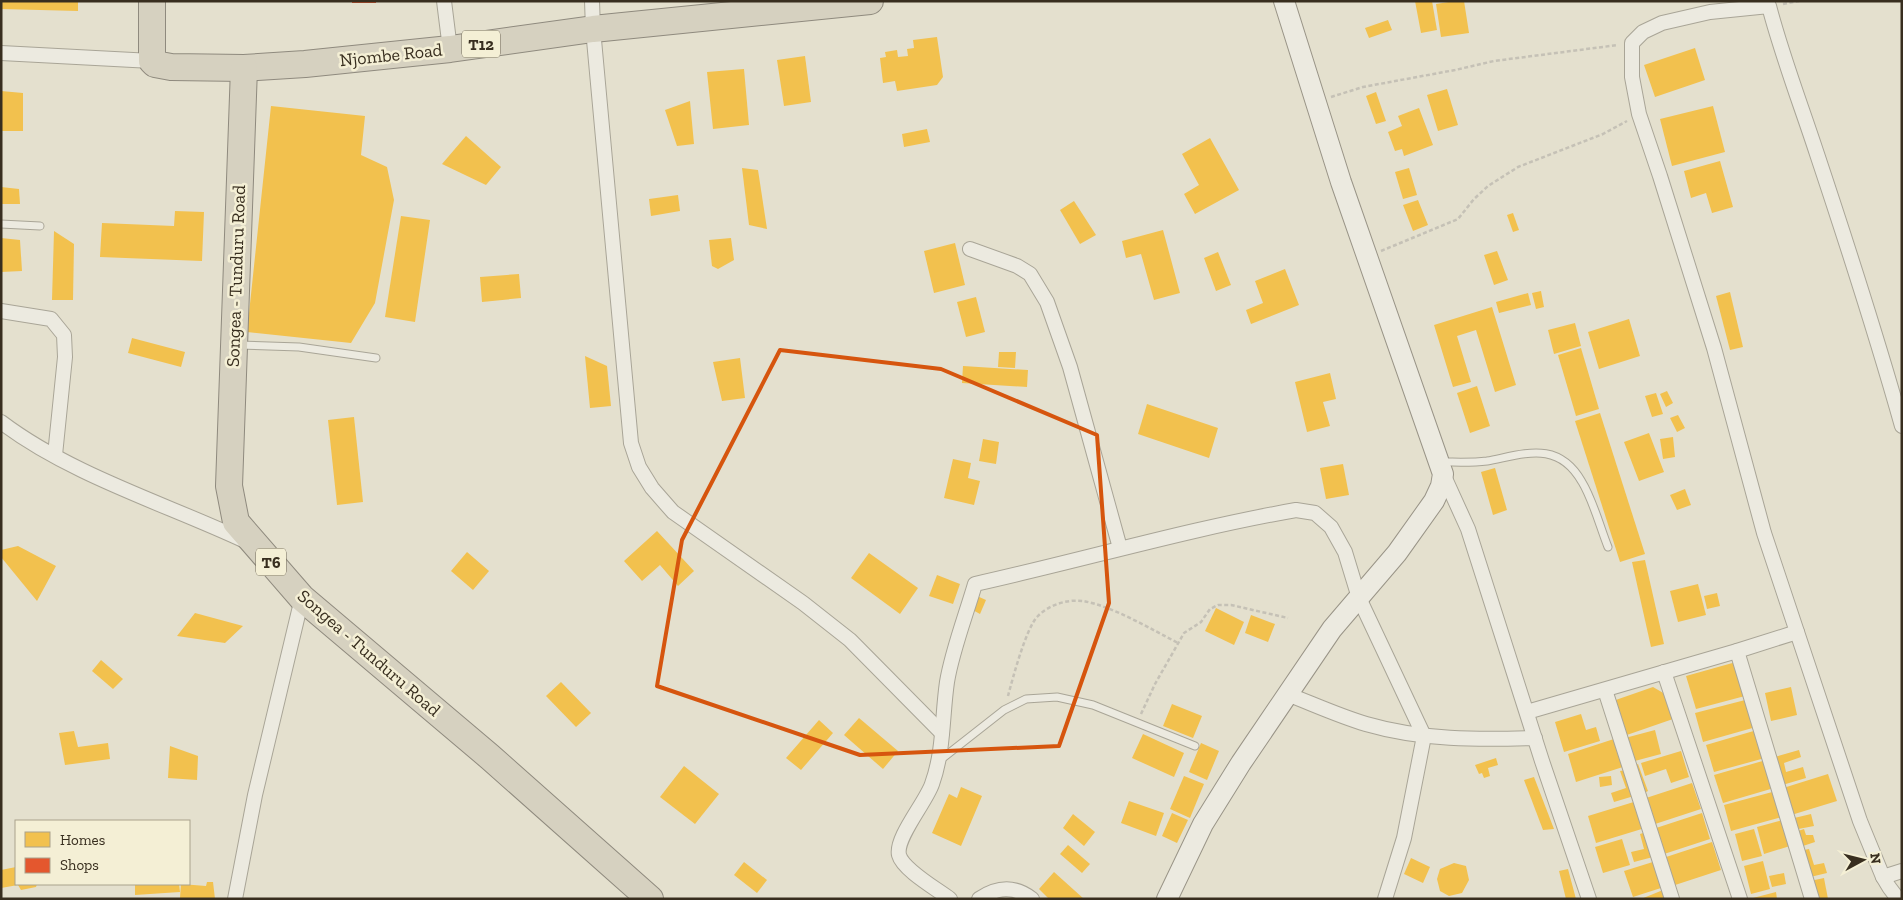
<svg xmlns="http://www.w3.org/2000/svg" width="1903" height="900" viewBox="0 0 1903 900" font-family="'Zilla Slab',serif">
<rect width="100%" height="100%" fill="#e4e0ce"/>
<g fill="#f2c14e">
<path d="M1 1H78V11L1 9Z"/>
<path d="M1415 1H1432L1437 30 1421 33Z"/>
<path d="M1455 1H1464L1469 33 1441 37 1436 4Z"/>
<path d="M1388 20 1392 30 1369 38 1365 28Z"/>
<path d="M937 37 943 77 937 85 897 91 895 81 883 83 880 58 886 57 885 52 897 50 898 57 908 56 907 49 914 48 913 40Z"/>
<path d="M1695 48 1705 80 1655 97 1644 65Z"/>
<path d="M805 56 811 102 784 106 777 60Z"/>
<path d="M744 69 749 125 713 129 707 72Z"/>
<path d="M1447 89 1458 125 1438 131 1427 95Z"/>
<path d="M1 91 23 93V131H1Z"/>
<path d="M1376 92 1386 121 1376 124 1366 96Z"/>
<path d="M690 101 694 144 677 146 665 110Z"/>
<path d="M271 106 365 116 361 155 387 167 394 200 375 303 351 343 247 332Z"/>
<path d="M1713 106 1725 152 1672 166 1660 119Z"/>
<path d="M1419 108 1433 145 1404 156 1402 149 1395 151 1388 132 1402 126 1398 116Z"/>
<path d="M927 129 930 142 904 147 902 134Z"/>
<path d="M466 136 501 167 486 185 442 164Z"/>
<path d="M1210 138 1239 190 1195 214 1184 194 1199 185 1182 154Z"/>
<path d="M1720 161 1733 207 1712 213 1706 193 1691 198 1684 171Z"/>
<path d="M742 168 758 170 767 229 749 225Z"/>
<path d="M1409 168 1417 195 1403 199 1395 172Z"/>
<path d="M1 187 19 189 20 204H1Z"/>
<path d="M678 195 680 211 651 216 649 199Z"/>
<path d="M1418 200 1428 225 1413 231 1403 205Z"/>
<path d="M1074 201 1096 235 1080 244 1060 210Z"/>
<path d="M175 211 204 212 202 261 100 257 102 223 174 226Z"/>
<path d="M1513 213 1519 230 1513 232 1507 215Z"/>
<path d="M401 216 430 220 415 322 385 317Z"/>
<path d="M1163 230 1180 293 1154 300 1141 254 1126 258 1122 241Z"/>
<path d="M54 231 74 244 73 300H52Z"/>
<path d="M1 238 20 240 22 271 1 272Z"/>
<path d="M731 238 734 260 718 269 712 266 709 240Z"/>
<path d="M955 243 965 285 934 293 924 251Z"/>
<path d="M1497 251 1508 280 1494 285 1484 255Z"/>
<path d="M1218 252 1231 285 1216 291 1204 258Z"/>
<path d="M1285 269 1299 305 1251 324 1246 310 1263 303 1255 281Z"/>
<path d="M519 274 521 298 482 302 480 277Z"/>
<path d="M1541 291 1544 307 1536 309 1532 293Z"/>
<path d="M1730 292 1743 347 1730 350 1716 296Z"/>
<path d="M1528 293 1531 305 1499 313 1496 302Z"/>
<path d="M976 297 985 332 966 337 957 302Z"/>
<path d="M1492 307 1516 385 1495 392 1476 330 1457 336 1471 382 1453 387 1434 325Z"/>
<path d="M1629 319 1640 356 1599 369 1588 332Z"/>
<path d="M1575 323 1581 346 1554 354 1548 330Z"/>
<path d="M132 338 185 352 181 367 128 353Z"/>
<path d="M1581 348 1599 409 1576 416 1558 355Z"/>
<path d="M999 352H1016L1015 368 998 367Z"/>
<path d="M585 356 607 366 611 406 590 408Z"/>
<path d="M740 358 745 398 722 401 713 362Z"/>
<path d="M963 366 1028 370 1027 387 962 383Z"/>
<path d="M1330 373 1336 399 1323 402 1330 426 1307 432 1295 382Z"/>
<path d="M1477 386 1490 426 1470 433 1457 393Z"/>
<path d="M1667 391 1673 403 1666 407 1660 394Z"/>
<path d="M1656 393 1663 414 1652 417 1645 396Z"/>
<path d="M1147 404 1218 428 1209 458 1138 434Z"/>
<path d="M1600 413 1645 554 1620 562 1575 421Z"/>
<path d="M1678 415 1685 428 1677 432 1670 418Z"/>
<path d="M354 417 363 502 337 505 328 420Z"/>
<path d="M1649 433 1664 472 1639 481 1624 442Z"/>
<path d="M1673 437 1675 457 1663 459 1660 439Z"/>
<path d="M983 439 999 442 996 464 979 461Z"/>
<path d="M953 459 971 463 968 478 980 481 974 505 944 498Z"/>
<path d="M1343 464 1349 495 1326 499 1320 468Z"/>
<path d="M1495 468 1507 510 1493 515 1481 472Z"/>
<path d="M1685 489 1691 505 1677 510 1670 495Z"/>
<path d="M657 531 694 571 678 586 660 565 642 581 624 561Z"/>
<path d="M18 546 56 566 37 601 1 557V550Z"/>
<path d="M467 552 489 571 473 590 451 571Z"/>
<path d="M869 553 918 588 900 614 851 578Z"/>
<path d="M1645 560 1664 644 1651 647 1632 562Z"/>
<path d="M937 575 960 584 953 604 929 596Z"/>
<path d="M1698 584 1706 615 1678 622 1670 591Z"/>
<path d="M1717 593 1720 606 1707 609 1704 596Z"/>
<path d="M977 596 986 600 980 614 971 609Z"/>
<path d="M1216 608 1244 622 1234 645 1205 631Z"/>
<path d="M195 613 243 626 225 643 177 636Z"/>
<path d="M1251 615 1275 624 1268 642 1245 633Z"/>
<path d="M101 660 123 679 113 689 92 671Z"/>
<path d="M1736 662 1745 696 1696 709 1686 676Z"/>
<path d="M561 682 591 713 576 727 546 696Z"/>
<path d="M1653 687 1665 694 1673 719 1621 737 1610 702Z"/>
<path d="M1791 687 1797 715 1771 721 1765 693Z"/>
<path d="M1749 699 1756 727 1703 742 1695 713Z"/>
<path d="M1172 704 1202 716 1193 738 1163 726Z"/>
<path d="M1581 714 1586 730 1596 727 1600 741 1564 752 1555 722Z"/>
<path d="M859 718 898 751 883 769 844 735Z"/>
<path d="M819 720 833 733 801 770 786 758Z"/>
<path d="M1655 730 1661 754 1631 762 1625 738Z"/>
<path d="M1757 730 1765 758 1714 772 1706 745Z"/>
<path d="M74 731 78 747 108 743 110 759 65 765 59 733Z"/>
<path d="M1143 734 1184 753 1174 777 1132 758Z"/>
<path d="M1617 738 1626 766 1576 782 1568 754Z"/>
<path d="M1201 743 1219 751 1207 780 1189 772Z"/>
<path d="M170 746 198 756 197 780 168 778Z"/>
<path d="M1799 750 1801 757 1784 763 1786 772 1803 767 1806 778 1779 786 1771 758Z"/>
<path d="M1681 751 1689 777 1671 783 1666 769 1645 776 1641 763Z"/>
<path d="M1496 758 1498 765 1488 768 1490 776 1484 778 1482 773 1479 774 1475 765Z"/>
<path d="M1766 760 1774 788 1723 803 1714 775Z"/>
<path d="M1638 764 1648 791 1642 794 1632 767Z"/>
<path d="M684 766 719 794 695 824 660 797Z"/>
<path d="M1626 770 1634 796 1614 802 1611 793 1626 788 1620 771Z"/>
<path d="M1828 774 1837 801 1788 816 1780 789Z"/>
<path d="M1184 776 1204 784 1190 818 1170 809Z"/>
<path d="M1611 776 1612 785 1600 787 1599 777Z"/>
<path d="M1534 777 1554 829 1543 830 1524 780Z"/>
<path d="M1692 783 1701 809 1652 825 1643 799Z"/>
<path d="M961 787 982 796 961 846 932 833 949 794 957 798Z"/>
<path d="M1776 791 1782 817 1731 831 1724 805Z"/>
<path d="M1129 801 1164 813 1156 836 1121 823Z"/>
<path d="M1637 801 1645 828 1596 843 1588 816Z"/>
<path d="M1172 813 1188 820 1177 843 1162 836Z"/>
<path d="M1702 813 1710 839 1661 855 1653 829Z"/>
<path d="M1073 814 1095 832 1084 846 1063 828Z"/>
<path d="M1811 814 1814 826 1793 830 1790 819Z"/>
<path d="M1783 820 1790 846 1764 854 1757 827Z"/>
<path d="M1754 829 1762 856 1742 861 1735 834Z"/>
<path d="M1804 829 1806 835H1813L1815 842 1800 847 1795 832Z"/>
<path d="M1646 832 1653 857 1634 862 1631 852 1644 849 1640 834Z"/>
<path d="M1622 839 1630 865 1603 873 1595 847Z"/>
<path d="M1712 842 1721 870 1672 886 1663 858Z"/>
<path d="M1068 845 1090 864 1082 873 1060 854Z"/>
<path d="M1809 849 1814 865 1824 863 1827 873 1806 878 1799 851Z"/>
<path d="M1411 858 1430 867 1423 883 1404 874Z"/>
<path d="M1656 861 1664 887 1633 897 1624 871Z"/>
<path d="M1763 861 1770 889 1751 894 1744 866Z"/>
<path d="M744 862 767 880 757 893 734 875Z"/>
<path d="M1454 863 1466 866 1469 880 1462 893 1449 896 1440 891 1437 879 1440 869Z"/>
<path d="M16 867V884H37L36 887 21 890 18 885 1 888V870Z"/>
<path d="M1568 869 1576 899H1566L1559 871Z"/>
<path d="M1054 872 1084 899H1049L1039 889Z"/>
<path d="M1784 873 1786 884 1772 887 1769 876Z"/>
<path d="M1824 878 1828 899H1814L1810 881Z"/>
<path d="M207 882H213L215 899 180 898 181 884 206 886Z"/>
<path d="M135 884H179L180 892 135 895Z"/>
<path d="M1663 890 1666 899H1641Z"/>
<path d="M1776 892 1777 899H1753V898Z"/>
</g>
<rect fill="#e4572e" x="352" y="1" width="24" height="2"/>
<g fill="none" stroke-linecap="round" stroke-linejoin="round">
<g stroke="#a9a597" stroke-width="9">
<g id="lane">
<path d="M1 224 40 226"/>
<path d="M239 345 299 347 376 358"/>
<path d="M1441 462C1456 462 1471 463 1487 461 1525 454 1558 440 1582 482 1593 500 1600 527 1608 547"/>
<path d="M939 761 1004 710 1026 699 1057 697 1093 705 1195 746"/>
</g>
</g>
<g stroke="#a9a597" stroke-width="16">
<g id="street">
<path d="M444 1 450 49"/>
<path d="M592 1 593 29 631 443 639 467 652 488 673 512 803 603 850 640 942 733"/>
<path d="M1 53 152 61"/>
<path d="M970 249 1017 266 1030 274 1047 302 1070 367 1120 548"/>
<path d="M1 311 51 319 64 335 65 357 55 455"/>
<path d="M1 422C71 475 166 504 245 541"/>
<path d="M1443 474 1468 529 1542 761 1589 899"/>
<path d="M1737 651 1812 899"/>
<path d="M1664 672 1740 899"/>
<path d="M1605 690 1672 899"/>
<path d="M1287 694C1313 704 1339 716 1366 724 1421 740 1478 740 1535 738"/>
<path d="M1527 712 1737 651 1797 632"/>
<path d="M1883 877 1902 871"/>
<path d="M235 899 255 795 302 598"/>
<path d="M950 899C937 889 903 870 899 855 895 838 926 802 932 784 944 751 942 716 947 682 952 651 966 615 975 584 1083 560 1188 529 1296 510L1315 513 1331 527 1345 552 1359 598 1424 736 1404 838 1385 899"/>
<path d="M979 899C997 887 1014 885 1032 899"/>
<path d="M1898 899 1889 887 1883 877 1860 821 1764 533 1714 348 1660 176 1639 114 1632 77V43L1643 32 1662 23 1710 12 1769 6C1782 56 1801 105 1817 154 1847 244 1876 334 1902 426"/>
</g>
</g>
<g stroke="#999487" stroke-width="22">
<path id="secondary" d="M1167 899 1203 824 1241 763 1332 629 1397 553 1434 501 1441 486 1443 474 1341 182 1284 1"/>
</g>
<g stroke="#8f8a7e" stroke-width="28">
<g id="highway">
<path d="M152 1V61L155 64 171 67 244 68 305 64 450 49 593 29 870 1"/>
<path d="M244 68 229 486 236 522 302 598 490 757 650 899"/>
</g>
</g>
<g stroke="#c5c1b6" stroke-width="2.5" stroke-dasharray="4 2.5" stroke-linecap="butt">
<path d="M1783 4 1799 1"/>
<path d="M1331 97 1363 87 1455 70 1494 61 1618 45"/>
<path d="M1381 251 1458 219 1474 199 1488 186 1518 167 1603 134 1627 121"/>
<path d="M1008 696C1013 677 1026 629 1037 617 1048 605 1067 599 1083 601 1112 606 1151 629 1178 643"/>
<path d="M1141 714 1155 684 1184 633 1201 622 1210 609 1218 605H1231L1288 618"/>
</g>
<use href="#lane" stroke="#eceae0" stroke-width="7"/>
<use href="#street" stroke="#eceae0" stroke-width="14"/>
<use href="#secondary" stroke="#eceae0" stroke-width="20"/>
<use href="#highway" stroke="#d6d1c0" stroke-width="26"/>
</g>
<path fill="none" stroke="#d6550e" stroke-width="4" stroke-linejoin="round" d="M780 350 941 369 1097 435 1109 603 1059 746 860 755 657 686 682 540Z"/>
<g text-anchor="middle" stroke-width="5" stroke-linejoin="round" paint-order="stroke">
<g fill="#f4efd5" stroke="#706856" stroke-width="1">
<rect x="462" y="30.5" width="38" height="27" rx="4"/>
<rect x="256" y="548.5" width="30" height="27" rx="4"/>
</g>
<g font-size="16" font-weight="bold" fill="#382e1f">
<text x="481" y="50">T12</text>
<text x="271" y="568">T6</text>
</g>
<g font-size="18" fill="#382e1f" stroke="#f4efd5">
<text transform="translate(391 55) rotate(-6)" y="6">Njombe Road</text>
<text transform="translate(236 276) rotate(-88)" y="6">Songea - Tunduru Road</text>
<text transform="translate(369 653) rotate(41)" y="6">Songea - Tunduru Road</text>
</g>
</g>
<rect width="1903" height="900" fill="none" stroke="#382e1f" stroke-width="5"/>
<rect x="15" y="820" width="175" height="65" fill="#f4efd5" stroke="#a9a28c"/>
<rect x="25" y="832" width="25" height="15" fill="#f2c14e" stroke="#a9a28c"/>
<text x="60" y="845" font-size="15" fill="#382e1f">Homes</text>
<rect x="25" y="858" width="25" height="15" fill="#e4572e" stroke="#a9a28c"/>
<text x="60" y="870" font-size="15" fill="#382e1f">Shops</text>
<g transform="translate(1863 860) rotate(83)" stroke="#f4efd5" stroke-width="4" paint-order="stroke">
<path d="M0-4L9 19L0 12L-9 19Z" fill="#382e1f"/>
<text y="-8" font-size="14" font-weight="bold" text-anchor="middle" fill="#382e1f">N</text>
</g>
</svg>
